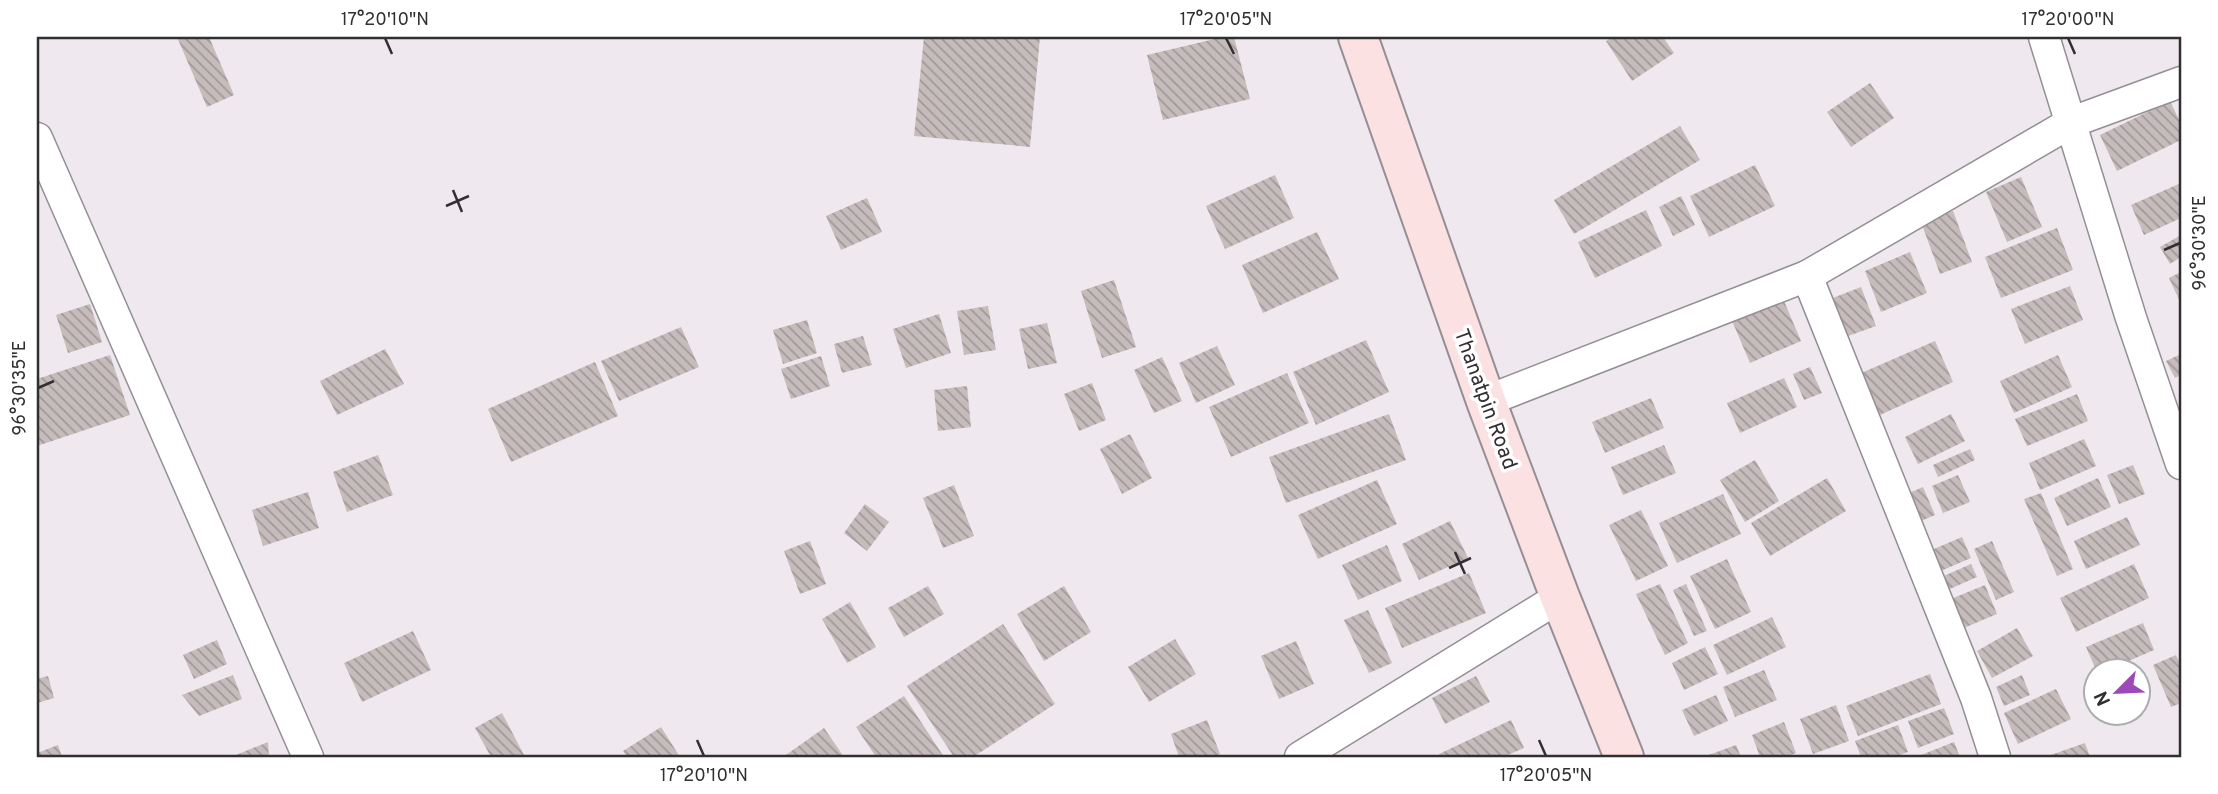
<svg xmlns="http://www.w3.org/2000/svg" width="2218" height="794" viewBox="0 0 2218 794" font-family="Overpass,sans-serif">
<defs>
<pattern id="building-back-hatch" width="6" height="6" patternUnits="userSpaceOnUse" patternTransform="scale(1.75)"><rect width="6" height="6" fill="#c5bcbb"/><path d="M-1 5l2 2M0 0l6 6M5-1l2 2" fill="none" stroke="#a19999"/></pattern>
</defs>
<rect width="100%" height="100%" fill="#efe9ef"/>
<g fill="url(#building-back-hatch)">
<path d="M177 37H209L234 95 207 107Z"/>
<path d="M924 37H1040L1030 147 914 136Z"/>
<path d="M1223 37H1234L1250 99 1163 120 1147 55Z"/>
<path d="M1613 37H1663L1674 53 1632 81 1606 41Z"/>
<path d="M1870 83 1894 118 1851 147 1827 112Z"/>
<path d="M2170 101 2181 124V140L2117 171 2100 135Z"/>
<path d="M1680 126 1700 160 1574 234 1554 200Z"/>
<path d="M1755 165 1775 206 1709 237 1690 196Z"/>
<path d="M1275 175 1294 218 1225 249 1206 206Z"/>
<path d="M2021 177 2042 227 2007 242 1986 192Z"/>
<path d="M2181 183V218L2144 235 2131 205Z"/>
<path d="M1681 196 1695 225 1673 236 1659 207Z"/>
<path d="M867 198 882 232 841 250 826 216Z"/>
<path d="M1646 210 1662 246 1595 278 1578 242Z"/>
<path d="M1953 211 1972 262 1940 274 1921 222Z"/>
<path d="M2057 228 2073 270 2001 298 1985 257Z"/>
<path d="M1317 232 1339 279 1263 313 1242 265Z"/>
<path d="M2181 235V257L2170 264 2160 247Z"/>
<path d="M1910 252 1927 293 1881 312 1865 271Z"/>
<path d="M2181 272V304L2169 278Z"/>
<path d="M1114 280 1136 347 1102 358 1081 291Z"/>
<path d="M2070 286 2083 320 2025 344 2011 309Z"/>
<path d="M1861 287 1876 326 1840 339 1825 301Z"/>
<path d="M1781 294 1801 341 1750 363 1730 316Z"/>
<path d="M90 304 102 342 68 353 56 315Z"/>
<path d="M988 306 996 350 964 355 957 311Z"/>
<path d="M939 314 951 353 906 368 893 329Z"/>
<path d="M807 320 817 353 783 364 773 330Z"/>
<path d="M1047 323 1057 363 1028 369 1019 329Z"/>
<path d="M681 327 699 367 619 401 601 361Z"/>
<path d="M863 336 872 365 842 373 834 344Z"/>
<path d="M1366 340 1389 392 1316 425 1293 372Z"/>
<path d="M1935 341 1953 382 1871 419 1852 377Z"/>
<path d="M1217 346 1235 385 1196 403 1179 363Z"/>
<path d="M385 349 404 384 337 415 320 381Z"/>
<path d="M2181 354V375L2175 378 2166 361Z"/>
<path d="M110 355 130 415 37 446V379Z"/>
<path d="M2058 355 2072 387 2014 413 2000 381Z"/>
<path d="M821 356 830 386 791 399 781 369Z"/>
<path d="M1162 357 1182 401 1154 413 1134 370Z"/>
<path d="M595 362 618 416 511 462 488 409Z"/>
<path d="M1810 367 1822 393 1804 400 1793 374Z"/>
<path d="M1287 373 1309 423 1231 457 1209 407Z"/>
<path d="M1784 378 1797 407 1740 433 1727 403Z"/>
<path d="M1092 383 1106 420 1079 431 1064 394Z"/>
<path d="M967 386 971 427 938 431 934 390Z"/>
<path d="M2077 394 2088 421 2027 446 2015 419Z"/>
<path d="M1651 398 1664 428 1605 453 1592 422Z"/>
<path d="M1389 414 1406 460 1286 503 1269 457Z"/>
<path d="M1951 414 1965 441 1918 464 1905 437Z"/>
<path d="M1130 434 1152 478 1122 494 1100 449Z"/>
<path d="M2084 439 2096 466 2040 490 2029 463Z"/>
<path d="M1664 445 1676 473 1623 495 1611 467Z"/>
<path d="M1970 449 1975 460 1938 477 1933 465Z"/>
<path d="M378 455 393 495 347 512 333 472Z"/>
<path d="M1755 460 1779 501 1745 522 1720 480Z"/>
<path d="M2133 465 2145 494 2119 504 2107 475Z"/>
<path d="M1958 475 1970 502 1943 513 1932 486Z"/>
<path d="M1827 478 1846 511 1770 556 1751 523Z"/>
<path d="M2098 478 2111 507 2067 526 2054 498Z"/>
<path d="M1377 480 1397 524 1318 559 1298 515Z"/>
<path d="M954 485 974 536 943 548 923 498Z"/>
<path d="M1923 487 1935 515 1914 524 1902 496Z"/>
<path d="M308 492 319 528 263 546 252 510Z"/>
<path d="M2041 493 2073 569 2057 576 2024 499Z"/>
<path d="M1723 494 1741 534 1677 563 1659 523Z"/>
<path d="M865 504 889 522 867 551 844 533Z"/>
<path d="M1641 510 1668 566 1636 581 1609 525Z"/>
<path d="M2127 517 2140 545 2086 569 2074 541Z"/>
<path d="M1450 521 1468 558 1419 580 1402 544Z"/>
<path d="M1962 537 1971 558 1936 573 1927 552Z"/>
<path d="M810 541 826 584 800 594 784 551Z"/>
<path d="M1992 541 2014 592 1996 600 1974 549Z"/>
<path d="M1387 545 1402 581 1358 600 1342 565Z"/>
<path d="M1727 559 1751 612 1715 629 1690 576Z"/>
<path d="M1971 564 1977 577 1943 592 1937 579Z"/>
<path d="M2134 564 2149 598 2076 632 2060 598Z"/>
<path d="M1469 573 1486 613 1402 648 1385 608Z"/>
<path d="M1660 584 1688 643 1665 655 1636 594Z"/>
<path d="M1686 584 1707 631 1694 636 1673 590Z"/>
<path d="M1985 585 1997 614 1959 630 1946 601Z"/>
<path d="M928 586 944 614 904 637 888 608Z"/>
<path d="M1064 586 1091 632 1044 661 1017 614Z"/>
<path d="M850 602 876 647 847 663 822 619Z"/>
<path d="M1368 610 1392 663 1369 673 1344 620Z"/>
<path d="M1772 617 1786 647 1727 675 1713 645Z"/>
<path d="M2143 623 2154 650 2103 672H2097L2086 647Z"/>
<path d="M1003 624 1055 704 973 757H954L907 686Z"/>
<path d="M2017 628 2033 656 1992 678 1977 651Z"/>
<path d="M413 631 431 670 362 702 344 663Z"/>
<path d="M1175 639 1196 674 1149 702 1128 667Z"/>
<path d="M217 640 227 664 194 679 183 655Z"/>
<path d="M1296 641 1314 684 1279 699 1261 656Z"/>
<path d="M1705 647 1718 674 1684 690 1672 663Z"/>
<path d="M2176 655 2181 666V703L2171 707 2153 665Z"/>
<path d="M1764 670 1777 700 1735 717 1723 687Z"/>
<path d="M1930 674 1941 704 1858 736 1846 706Z"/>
<path d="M233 675 242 699 199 716 182 695Z"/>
<path d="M2022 675 2030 695 2004 706 1996 687Z"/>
<path d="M48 676 54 698 37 703V679Z"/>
<path d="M1476 676 1490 702 1445 724 1432 698Z"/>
<path d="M2096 685V714H2105L2096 718 2083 690Z"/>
<path d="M2056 689 2071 719 2018 744 2004 713Z"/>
<path d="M1716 695 1728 721 1694 736 1682 710Z"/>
<path d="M904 696 944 757H876L856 727Z"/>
<path d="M1836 705 1849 741 1813 754 1800 719Z"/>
<path d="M1944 708 1954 734 1918 748 1908 721Z"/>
<path d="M502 713 525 757H491L475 728Z"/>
<path d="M1207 720 1220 754 1213 757H1179L1171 734Z"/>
<path d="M1511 720 1524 748 1503 757H1440L1439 754Z"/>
<path d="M1784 722 1796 753 1786 757H1760L1752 735Z"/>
<path d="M1898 725 1908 752 1893 757H1861L1855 741Z"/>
<path d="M661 727 680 757H627L623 751Z"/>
<path d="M824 728 844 757H783Z"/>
<path d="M268 742 269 757H231Z"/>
<path d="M1954 742 1960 757H1916Z"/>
<path d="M2085 743 2090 757H2045Z"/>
<path d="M58 745 62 757H37V753Z"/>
<path d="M1736 745 1741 757H1703Z"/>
</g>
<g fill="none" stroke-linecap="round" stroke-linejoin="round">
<g stroke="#958f95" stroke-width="33">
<g id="street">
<path d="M2044 37 2131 318 2181 464"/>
<path d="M37 138 308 757"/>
<path d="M1807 276 1976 698 1995 757"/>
<path d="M1486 401 1807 276 2072 122 2181 82"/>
<path d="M1300 757 1560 597"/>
</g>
</g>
<g stroke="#958f95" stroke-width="42">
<path id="secondary" d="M1358 37 1486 401 1560 597 1624 757"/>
</g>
<use href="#street" stroke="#fff" stroke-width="30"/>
<use href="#secondary" stroke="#fce1e2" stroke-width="38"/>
</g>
<path fill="none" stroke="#322f32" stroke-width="2.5" d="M385 38 392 54M1226 38 1234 54M2068 38 2075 54M453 190 462 212M446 206 469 196M2164 250 2180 243M38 388 54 381M1455 552 1465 574M1449 568 1471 558M697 740 704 756M1539 740 1546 756"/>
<g text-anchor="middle" stroke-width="7" stroke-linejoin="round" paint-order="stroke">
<g font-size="21" fill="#322f32" stroke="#fff">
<text transform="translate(1486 399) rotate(70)" y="7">Thanatpin Road</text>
</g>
</g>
<rect width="2218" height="794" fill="none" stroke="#ffffff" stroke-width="77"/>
<g transform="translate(2117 692) rotate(246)"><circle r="33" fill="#ffffff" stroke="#adacad" stroke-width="2"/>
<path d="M0-5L12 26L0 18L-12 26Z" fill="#9d49b8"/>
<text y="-10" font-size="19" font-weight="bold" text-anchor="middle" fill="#322f32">N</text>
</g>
<rect x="38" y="38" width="2142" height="718" fill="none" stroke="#322f32" stroke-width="2.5"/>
<g font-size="18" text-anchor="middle" fill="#322f32">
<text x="385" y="25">17°20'10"N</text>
<text x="1226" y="25">17°20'05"N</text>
<text x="2068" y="25">17°20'00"N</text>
<text transform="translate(2199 243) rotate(-90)" y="6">96°30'30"E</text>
<text transform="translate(19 388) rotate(-90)" y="6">96°30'35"E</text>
<text x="704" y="781">17°20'10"N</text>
<text x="1546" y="781">17°20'05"N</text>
</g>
</svg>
